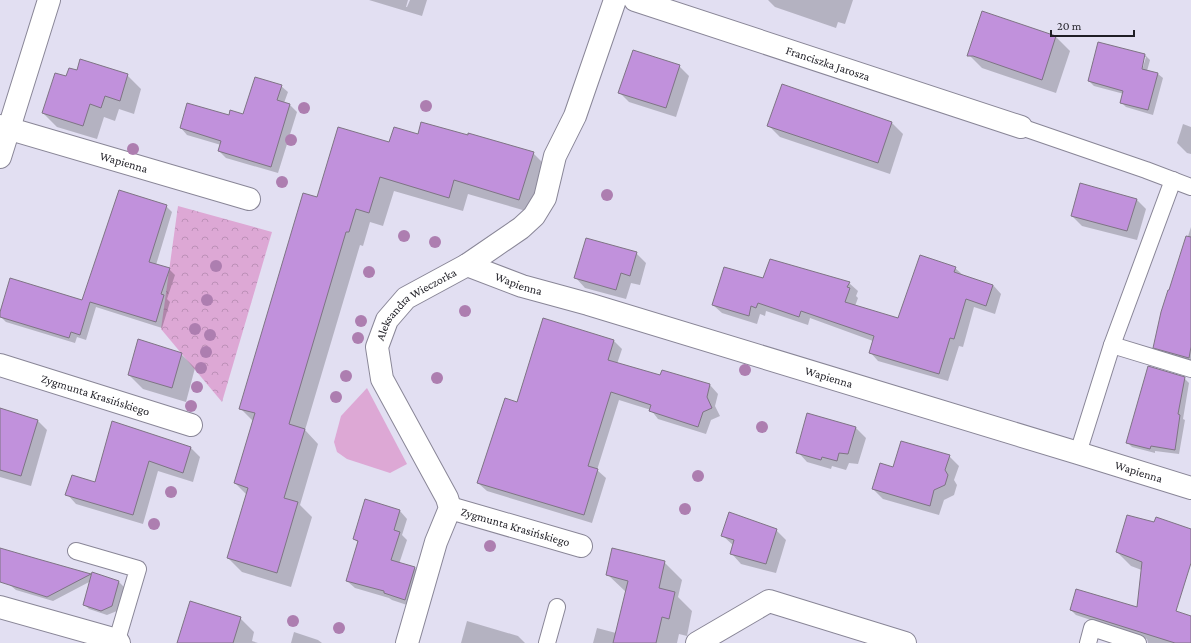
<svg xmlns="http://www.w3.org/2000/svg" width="1191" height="643" viewBox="0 0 1191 643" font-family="'Crimson Pro',serif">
<defs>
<pattern id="forest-crowns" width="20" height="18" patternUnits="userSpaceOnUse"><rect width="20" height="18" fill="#dda8d5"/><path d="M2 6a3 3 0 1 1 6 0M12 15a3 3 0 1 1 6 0" fill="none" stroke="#bd90b7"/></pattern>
</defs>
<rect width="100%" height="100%" fill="#e2dff2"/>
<path fill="url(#forest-crowns)" d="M178 206 272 232 222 402 161 329Z"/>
<path fill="#dda8d5" d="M367 388 407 464 390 473 347 459 337 452 334 442 341 416Z"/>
<g fill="#0003" fill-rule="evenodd">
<path d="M369 0H408L406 7H407L410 0H427L422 16Z"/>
<path d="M768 0H853L845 24 838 22 836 28 775 7Z"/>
<path d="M983 12 1056 37 1070 51 1056 93 982 68 968 54Z"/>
<path d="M1099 43 1145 55 1150 60 1147 71 1158 74 1163 78 1153 115 1126 107 1121 102 1124 94 1094 86 1089 81ZM1144 57H1146L1141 74Z"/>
<path d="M679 66 689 76 676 117 629 102 620 93Z"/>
<path d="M77 71 127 75 141 89 134 114 119 109 115 121 104 117 97 139 57 127 43 113 67 78Z"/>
<path d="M281 86 288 92 284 103 290 105 297 112 278 173 226 158 219 151 221 145 187 135 181 128 230 116H244Z"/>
<path d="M891 122 903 134 890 174 780 137 768 125Z"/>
<path d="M1183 124 1191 127V154L1187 153 1177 143Z"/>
<path d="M418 135 533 153 547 167 533 213 468 194 463 211 394 191 383 226 370 222 363 246 360 245 305 430 318 444 300 505 312 517 291 587 242 572 228 558 247 495 235 483 253 421 240 408 318 199 389 144Z"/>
<path d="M1136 199 1146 209 1137 240 1082 226 1072 216Z"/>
<path d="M166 206 172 212 156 265 169 269 175 275 167 299 170 302 162 328 96 307 86 340 77 337 75 343 6 322 0 316V315L83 301Z"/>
<path d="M1191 227V361L1159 352 1154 347 1170 292Z"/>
<path d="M636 253 646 263 640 285 631 283 626 299 585 288 576 278Z"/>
<path d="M955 268 964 276 993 285 1001 294 995 314 974 307 963 347 959 346 948 381 878 361 870 352 873 341 810 318 808 325 766 311 765 316 760 314 757 324 722 313 713 305 764 280 849 283 858 291 856 296 858 298 855 306 899 319Z"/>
<path d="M614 341 622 349 617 364 661 377 710 385 718 394 715 406 720 416 711 420 706 434 658 419 651 410 619 400 597 470 606 478 592 523 487 491 478 483 518 403Z"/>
<path d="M181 354 195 368 186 402 143 389 129 375Z"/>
<path d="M1184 378 1189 383 1183 419 1185 420 1179 454 1155 451V453L1132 447 1127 442Z"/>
<path d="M0 409 37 420 47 430 31 486 0 477Z"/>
<path d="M808 414 856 428 866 438 858 464 849 463 846 470 832 466 831 469 807 462 798 452Z"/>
<path d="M113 422 191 448 200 457 193 482 158 471 143 524 76 504 67 494 95 483Z"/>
<path d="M949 456 959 466 954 480 957 485 954 495 944 500 939 515 883 499 873 489 894 468Z"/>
<path d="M366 500 400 511 407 519 402 535 407 540 399 564 415 568 422 576 413 607 392 600 389 598 355 588 347 581 359 543 354 539Z"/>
<path d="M1128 516 1171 581 1131 566 1117 552Z"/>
<path d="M776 530 786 540 776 573 741 564 732 554 734 546 723 536Z"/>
<path d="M664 562 682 580 678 597 692 611 687 636 679 634 677 643H593L597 628 616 633 626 592 607 574Z"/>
<path d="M93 573 119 582 124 587 117 611 107 615 89 609 84 604 91 581 53 601 16 590 10 585 90 574 92 576Z"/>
<path d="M1138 609 1191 617V643H1148L1147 639 1076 615 1071 610Z"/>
<path d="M240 618 254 632 252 641 258 643H178Z"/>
<path d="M467 621 518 636 525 643H461Z"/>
<path d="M294 632 318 640 322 643H291Z"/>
</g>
<g fill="#c191dc" stroke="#7e7484">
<path d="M982 11 1056 36 1042 80 973 56H967Z"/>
<path d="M1098 42 1145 54 1142 69 1158 73 1148 110 1120 103 1123 91 1088 81Z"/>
<path d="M633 50 680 65 666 108 618 93Z"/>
<path d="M80 59 128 74 120 101 105 96 101 108 90 104 83 126 42 113 55 73 66 76 69 68 77 70Z"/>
<path d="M255 77 282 85 277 100 290 104 271 167 218 151 221 141 180 128 187 103 229 115 230 110 243 114Z"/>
<path d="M782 84 892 122 878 163 767 126Z"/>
<path d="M421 122 468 135V133L534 152 519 200 454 180 449 198 380 177 369 213 356 209 349 232H346L289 424 305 429 284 498 298 502 277 573 227 558 248 488 234 483 255 413 239 409 303 193 317 197 338 127 389 142 394 127 418 134Z"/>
<path d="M1080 183 1137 199 1127 231 1071 216Z"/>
<path d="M119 190 167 205 149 262 170 268 161 294 164 295 156 322 90 302 80 335 71 332 69 338 0 317V312L10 278 82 300Z"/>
<path d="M1186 236 1191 237V347L1189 358 1153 348 1161 312 1168 290H1169Z"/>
<path d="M586 238 637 252 630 276 621 273 616 290 574 278Z"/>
<path d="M920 255 956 267 954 272 993 285 986 306 966 299 954 339 950 338 939 374 869 353 874 336 801 311 799 317 758 303 756 308 751 306 749 316 712 305 724 267 763 278 770 259 850 282 847 287 850 288 845 302 898 318Z"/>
<path d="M543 318 614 340 608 360 660 375 662 370 710 384 707 397 712 408 703 412 698 427 649 411 651 405 611 392 588 466 598 469 584 515 477 483 505 398 517 402Z"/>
<path d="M138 339 182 353 172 388 128 375Z"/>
<path d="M1148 366 1185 377 1178 414 1180 415 1175 450 1151 446 1150 449 1126 443Z"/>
<path d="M0 408 38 420 21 476 0 470Z"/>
<path d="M807 413 856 427 848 454 839 453 837 461 822 457 821 460 796 453Z"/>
<path d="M112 421 191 447 183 473 149 461 133 515 65 495 72 475 95 482Z"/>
<path d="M901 441 950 455 945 470 948 475 945 485 934 490 930 506 872 489 880 463 893 467Z"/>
<path d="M365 499 400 510 394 530 400 532 391 560 415 567 405 600 384 593V591L346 581 358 541 353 539Z"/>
<path d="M729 512 777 529 766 564 730 554 734 540 721 536Z"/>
<path d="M1127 515 1154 522 1156 517 1191 529V563L1176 611 1191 616V643H1175L1070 610 1076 589 1137 607 1142 562 1116 552Z"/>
<path d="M0 548 38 559 91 574 47 597 0 582Z"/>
<path d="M612 548 665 561 659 588 675 592 669 619 662 617 656 643H613L628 581 606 575Z"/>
<path d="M92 572 119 581 112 606 101 611 83 605Z"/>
<path d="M190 601 241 617 233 643H177Z"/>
</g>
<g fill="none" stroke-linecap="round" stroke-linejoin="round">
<g stroke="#898697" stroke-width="18">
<g id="service">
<path d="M1021 127 1146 170 1191 187"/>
<path d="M1112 345 1191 369"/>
<path d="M1078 453 1112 345 1173 180"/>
<path d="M76 551 138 569 117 640"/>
<path d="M547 643 557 607"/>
<path d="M1088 643 1092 628 1138 643"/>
</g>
</g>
<g stroke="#898697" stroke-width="24">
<g id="minor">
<path id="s1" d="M635 0 1021 127"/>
<path id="s2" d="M0 126 249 199"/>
<path id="s3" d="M467 265 522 286 588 304 1078 453 1191 488"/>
<path id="s4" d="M0 365 191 425"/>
<path id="s5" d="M450 508 581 546"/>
<path d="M0 607 117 640 119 643"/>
<path id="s6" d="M407 643 436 542 450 508 447 498 382 379 377 347 387 320 406 298 467 265 521 228 534 216 545 198 555 156 575 116 615 0"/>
<path d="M697 643 769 601 905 643"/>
</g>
</g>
<g stroke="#898697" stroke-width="24">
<path id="tertiary" d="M0 157 49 0"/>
</g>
<use href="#service" stroke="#fff" stroke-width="16"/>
<use href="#minor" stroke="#fff" stroke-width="22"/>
<use href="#tertiary" stroke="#fff" stroke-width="22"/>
</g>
<g fill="#ad7eb0">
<circle cx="426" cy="106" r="6"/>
<circle cx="304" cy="108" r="6"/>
<circle cx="291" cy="140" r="6"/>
<circle cx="133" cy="149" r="6"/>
<circle cx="282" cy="182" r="6"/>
<circle cx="607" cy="195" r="6"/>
<circle cx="404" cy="236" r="6"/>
<circle cx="435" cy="242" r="6"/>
<circle cx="216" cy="266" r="6"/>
<circle cx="369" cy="272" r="6"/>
<circle cx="207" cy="300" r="6"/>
<circle cx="465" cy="311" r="6"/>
<circle cx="361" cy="321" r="6"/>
<circle cx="195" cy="329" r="6"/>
<circle cx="210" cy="335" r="6"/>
<circle cx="358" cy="338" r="6"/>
<circle cx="206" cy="352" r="6"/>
<circle cx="201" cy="368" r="6"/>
<circle cx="745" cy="370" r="6"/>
<circle cx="346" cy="376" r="6"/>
<circle cx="437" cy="378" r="6"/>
<circle cx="197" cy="387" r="6"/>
<circle cx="336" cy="397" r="6"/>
<circle cx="191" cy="406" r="6"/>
<circle cx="762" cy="427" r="6"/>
<circle cx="698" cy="476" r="6"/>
<circle cx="171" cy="492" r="6"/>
<circle cx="685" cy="509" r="6"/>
<circle cx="154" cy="524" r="6"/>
<circle cx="490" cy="546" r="6"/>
<circle cx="293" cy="621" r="6"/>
<circle cx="339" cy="628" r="6"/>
</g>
<g text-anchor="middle" stroke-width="3" stroke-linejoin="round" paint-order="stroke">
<g font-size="12" fill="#1f1e25" stroke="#e2dff2">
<text dy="4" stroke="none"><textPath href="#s1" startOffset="203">Franciszka Jarosza</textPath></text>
<text dy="4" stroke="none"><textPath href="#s2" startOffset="129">Wapienna</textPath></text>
<text dy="4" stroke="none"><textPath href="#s3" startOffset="55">Wapienna</textPath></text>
<text dy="4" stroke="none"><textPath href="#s6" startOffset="381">Aleksandra Wieczorka</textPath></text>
<text dy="4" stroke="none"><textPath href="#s3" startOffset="379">Wapienna</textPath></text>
<text dy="4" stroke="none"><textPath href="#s4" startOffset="100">Zygmunta Krasińskiego</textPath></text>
<text dy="4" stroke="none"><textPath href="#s3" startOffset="703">Wapienna</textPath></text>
<text dy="4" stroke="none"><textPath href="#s5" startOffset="68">Zygmunta Krasińskiego</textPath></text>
</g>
</g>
<path d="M1051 30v6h83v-6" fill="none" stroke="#1f1e25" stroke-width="2"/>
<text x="1057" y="30" font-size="12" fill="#1f1e25" stroke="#e2dff2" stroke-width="3" paint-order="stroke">20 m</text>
</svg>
